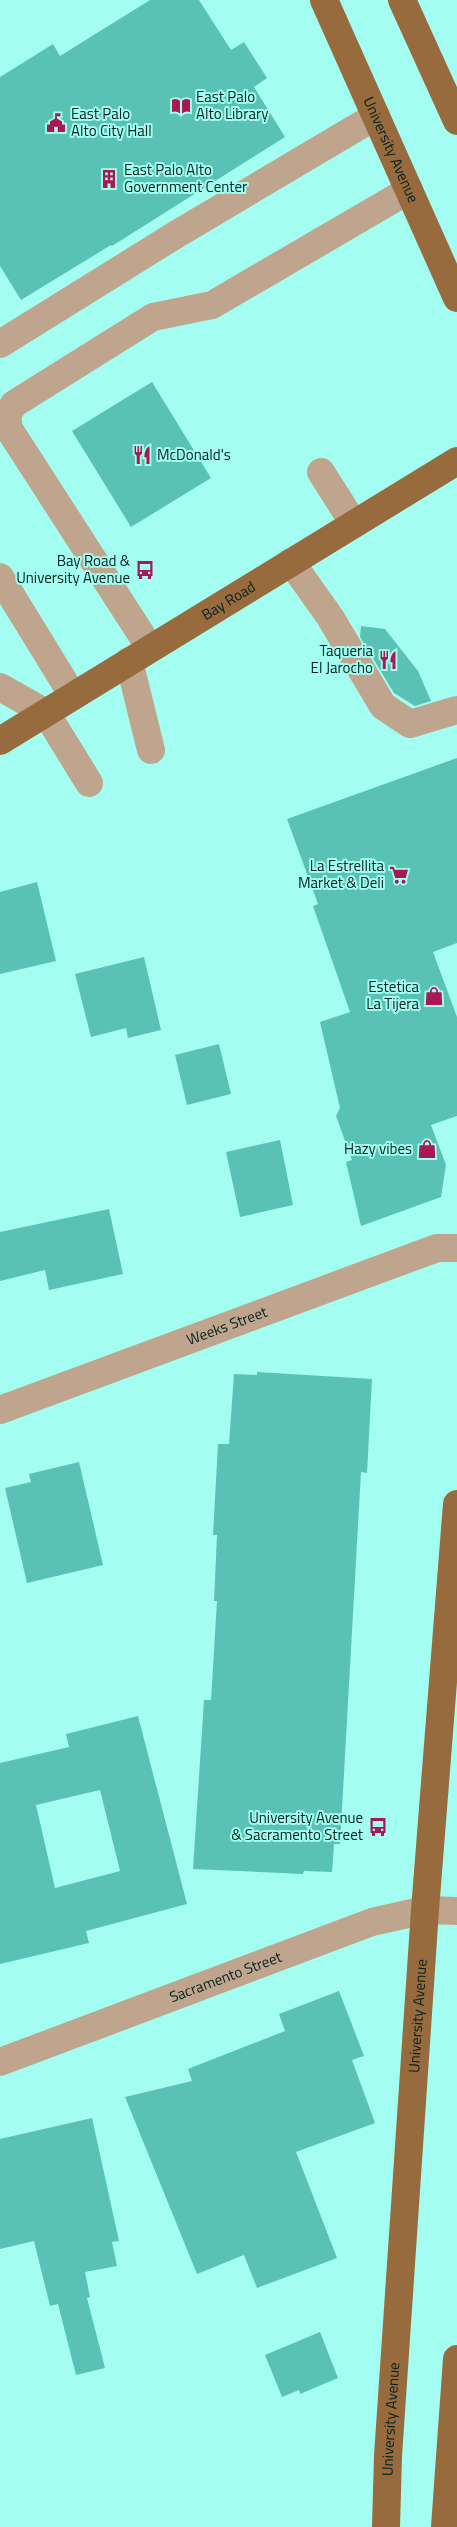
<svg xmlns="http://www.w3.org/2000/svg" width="457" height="2527" viewBox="0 0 457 2527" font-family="'Titillium Web',sans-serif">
<rect width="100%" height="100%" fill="#a3fef1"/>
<g fill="#5ac2b5" fill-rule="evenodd">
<path d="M150 0H199L231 50 244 42 267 78 254 87 285 137 112 246 111 245 21 300 0 266V77L53 44 60 56Z"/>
<path d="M152 382 211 478 131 527 72 431Z"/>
<path d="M361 626 385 629 418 671 431 701 415 706 394 693 360 637Z"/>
<path d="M457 758V943L433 952 457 1017V1116L431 1125 446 1165 441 1197 361 1226 346 1162 352 1160 336 1116 340 1108 320 1022 350 1012 313 906 318 904 287 819Z"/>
<path d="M37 882 56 961 0 974V892Z"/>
<path d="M144 957 161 1030 128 1038 126 1028 91 1037 75 974Z"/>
<path d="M219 1044 231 1094 187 1105 175 1055Z"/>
<path d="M280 1140 293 1205 240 1217 226 1152Z"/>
<path d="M109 1209 123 1274 49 1290 45 1270 0 1281V1232Z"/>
<path d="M257 1372 372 1379 367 1473 361 1472 340 1844H334L332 1872 304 1871 303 1874 193 1869 204 1700H211L217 1601H214L217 1535H213L218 1444H229L234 1374 257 1375Z"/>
<path d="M79 1462 103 1565 27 1583 5 1488 31 1482 29 1474Z"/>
<path d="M138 1716 187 1904 86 1931 89 1943 0 1964V1763L69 1747 66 1734ZM100 1790 120 1871 55 1888 36 1805Z"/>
<path d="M339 1991 364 2056 352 2060 375 2123 296 2152 337 2258 257 2288 244 2255 197 2274 125 2097 192 2081 188 2069 285 2031 279 2014Z"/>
<path d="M92 2118 119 2241 112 2242 117 2266 85 2272 90 2297 87 2298 105 2368 76 2375 58 2304 50 2306 34 2241 0 2249V2139Z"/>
<path d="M320 2332 338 2378 300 2394 299 2390 282 2397 265 2355Z"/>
</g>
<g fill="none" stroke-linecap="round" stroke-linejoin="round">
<g stroke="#bfa58e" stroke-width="28">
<path d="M0 344 177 234 376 116"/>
<path d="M321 472 354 524"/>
<path d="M291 562 330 617 383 706 410 724 457 710"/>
<path d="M0 577 73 696"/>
<path d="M150 648 9 429 7 415 14 404 153 317 212 305 409 190"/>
<path d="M129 661 151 750"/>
<path d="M0 687 46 713 89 783"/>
<path id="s1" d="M0 1410 437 1248H457"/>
<path id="s2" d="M0 2062 372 1922 425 1910 457 1911"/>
</g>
<g stroke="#986b3e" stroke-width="28">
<path id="s3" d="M324 0 457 298"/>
<path d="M402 0 457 121"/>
<path id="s4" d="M0 741 457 461"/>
<path id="s5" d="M386 2527 388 2456 425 1910 457 1504"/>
<path d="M445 2527 457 2359"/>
</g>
</g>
<defs>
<g id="library-bare" transform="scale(1.5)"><path d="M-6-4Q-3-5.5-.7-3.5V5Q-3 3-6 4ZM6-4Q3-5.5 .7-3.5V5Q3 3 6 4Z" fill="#a91852" stroke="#a3fef1" stroke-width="2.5" paint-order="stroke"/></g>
<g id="civic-bare" transform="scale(1.5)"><path d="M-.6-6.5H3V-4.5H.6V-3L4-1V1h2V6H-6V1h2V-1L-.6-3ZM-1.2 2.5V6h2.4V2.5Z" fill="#a91852" stroke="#a3fef1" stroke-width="2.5" paint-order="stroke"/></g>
<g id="building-bare" transform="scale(1.5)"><path d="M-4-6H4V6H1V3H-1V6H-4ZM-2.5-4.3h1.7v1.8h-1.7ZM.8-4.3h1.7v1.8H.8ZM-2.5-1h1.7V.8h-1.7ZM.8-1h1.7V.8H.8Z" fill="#a91852" stroke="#a3fef1" stroke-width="2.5" paint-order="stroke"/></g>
<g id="restaurant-bare" transform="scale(1.5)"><path d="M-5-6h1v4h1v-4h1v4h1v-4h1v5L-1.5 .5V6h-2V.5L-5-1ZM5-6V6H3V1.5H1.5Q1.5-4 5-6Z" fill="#a91852" stroke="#a3fef1" stroke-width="2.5" paint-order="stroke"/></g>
<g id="bus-bare" transform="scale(1.5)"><path d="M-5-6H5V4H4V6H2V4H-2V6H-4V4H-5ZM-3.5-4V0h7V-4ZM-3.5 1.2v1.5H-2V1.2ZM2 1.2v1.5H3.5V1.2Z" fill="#a91852" stroke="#a3fef1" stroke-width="2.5" paint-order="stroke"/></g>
<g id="supermarket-bare" transform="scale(1.5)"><path d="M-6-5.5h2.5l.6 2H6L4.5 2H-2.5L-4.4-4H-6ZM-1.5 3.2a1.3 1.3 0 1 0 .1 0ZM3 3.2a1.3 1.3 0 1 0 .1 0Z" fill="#a91852" stroke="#a3fef1" stroke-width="2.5" paint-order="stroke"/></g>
<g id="shop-bare" transform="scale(1.5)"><path d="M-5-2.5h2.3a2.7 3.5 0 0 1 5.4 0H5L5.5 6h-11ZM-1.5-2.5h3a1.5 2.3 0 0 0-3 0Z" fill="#a91852" stroke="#a3fef1" stroke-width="2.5" paint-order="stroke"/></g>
</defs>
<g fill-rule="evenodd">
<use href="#library-bare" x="181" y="106"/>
<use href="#civic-bare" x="56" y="123"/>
<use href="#building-bare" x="109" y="179"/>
<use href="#restaurant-bare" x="142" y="455"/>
<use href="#bus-bare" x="145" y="570"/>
<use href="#restaurant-bare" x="388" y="660"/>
<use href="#supermarket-bare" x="399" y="875"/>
<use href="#shop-bare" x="434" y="996"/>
<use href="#shop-bare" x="427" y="1149"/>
<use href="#bus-bare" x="378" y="1827"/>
</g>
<g text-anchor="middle" stroke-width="4" stroke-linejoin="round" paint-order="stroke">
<g font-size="15" fill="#04221e" stroke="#a3fef1" text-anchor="end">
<text x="196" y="102" text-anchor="start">East Palo<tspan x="196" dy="17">Alto Library</tspan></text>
<text x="71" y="119" text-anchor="start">East Palo<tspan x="71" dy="17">Alto City Hall</tspan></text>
<text x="124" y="175" text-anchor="start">East Palo Alto<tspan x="124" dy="17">Government Center</tspan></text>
<text x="157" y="460" text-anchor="start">McDonald's</text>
<text x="130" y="566">Bay Road &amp;<tspan x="130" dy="17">University Avenue</tspan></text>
<text x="373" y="656">Taqueria<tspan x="373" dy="17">El Jarocho</tspan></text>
<text x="384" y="871">La Estrellita<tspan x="384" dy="17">Market &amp; Deli</tspan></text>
<text x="419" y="992">Estetica<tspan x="419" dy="17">La Tijera</tspan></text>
<text x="412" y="1154">Hazy vibes</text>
<text x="363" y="1823">University Avenue<tspan x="363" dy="17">&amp; Sacramento Street</tspan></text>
</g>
<g font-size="15" fill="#04221e" stroke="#a3fef1">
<text dy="5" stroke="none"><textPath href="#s3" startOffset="164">University Avenue</textPath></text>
<text dy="5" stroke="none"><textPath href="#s4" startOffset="268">Bay Road</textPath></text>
<text dy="5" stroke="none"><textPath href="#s1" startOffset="242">Weeks Street</textPath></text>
<text dy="5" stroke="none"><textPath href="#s2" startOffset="241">Sacramento Street</textPath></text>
<text dy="5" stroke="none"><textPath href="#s5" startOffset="512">University Avenue</textPath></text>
<text dy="5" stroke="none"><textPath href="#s5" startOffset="108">University Avenue</textPath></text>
</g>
</g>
</svg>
